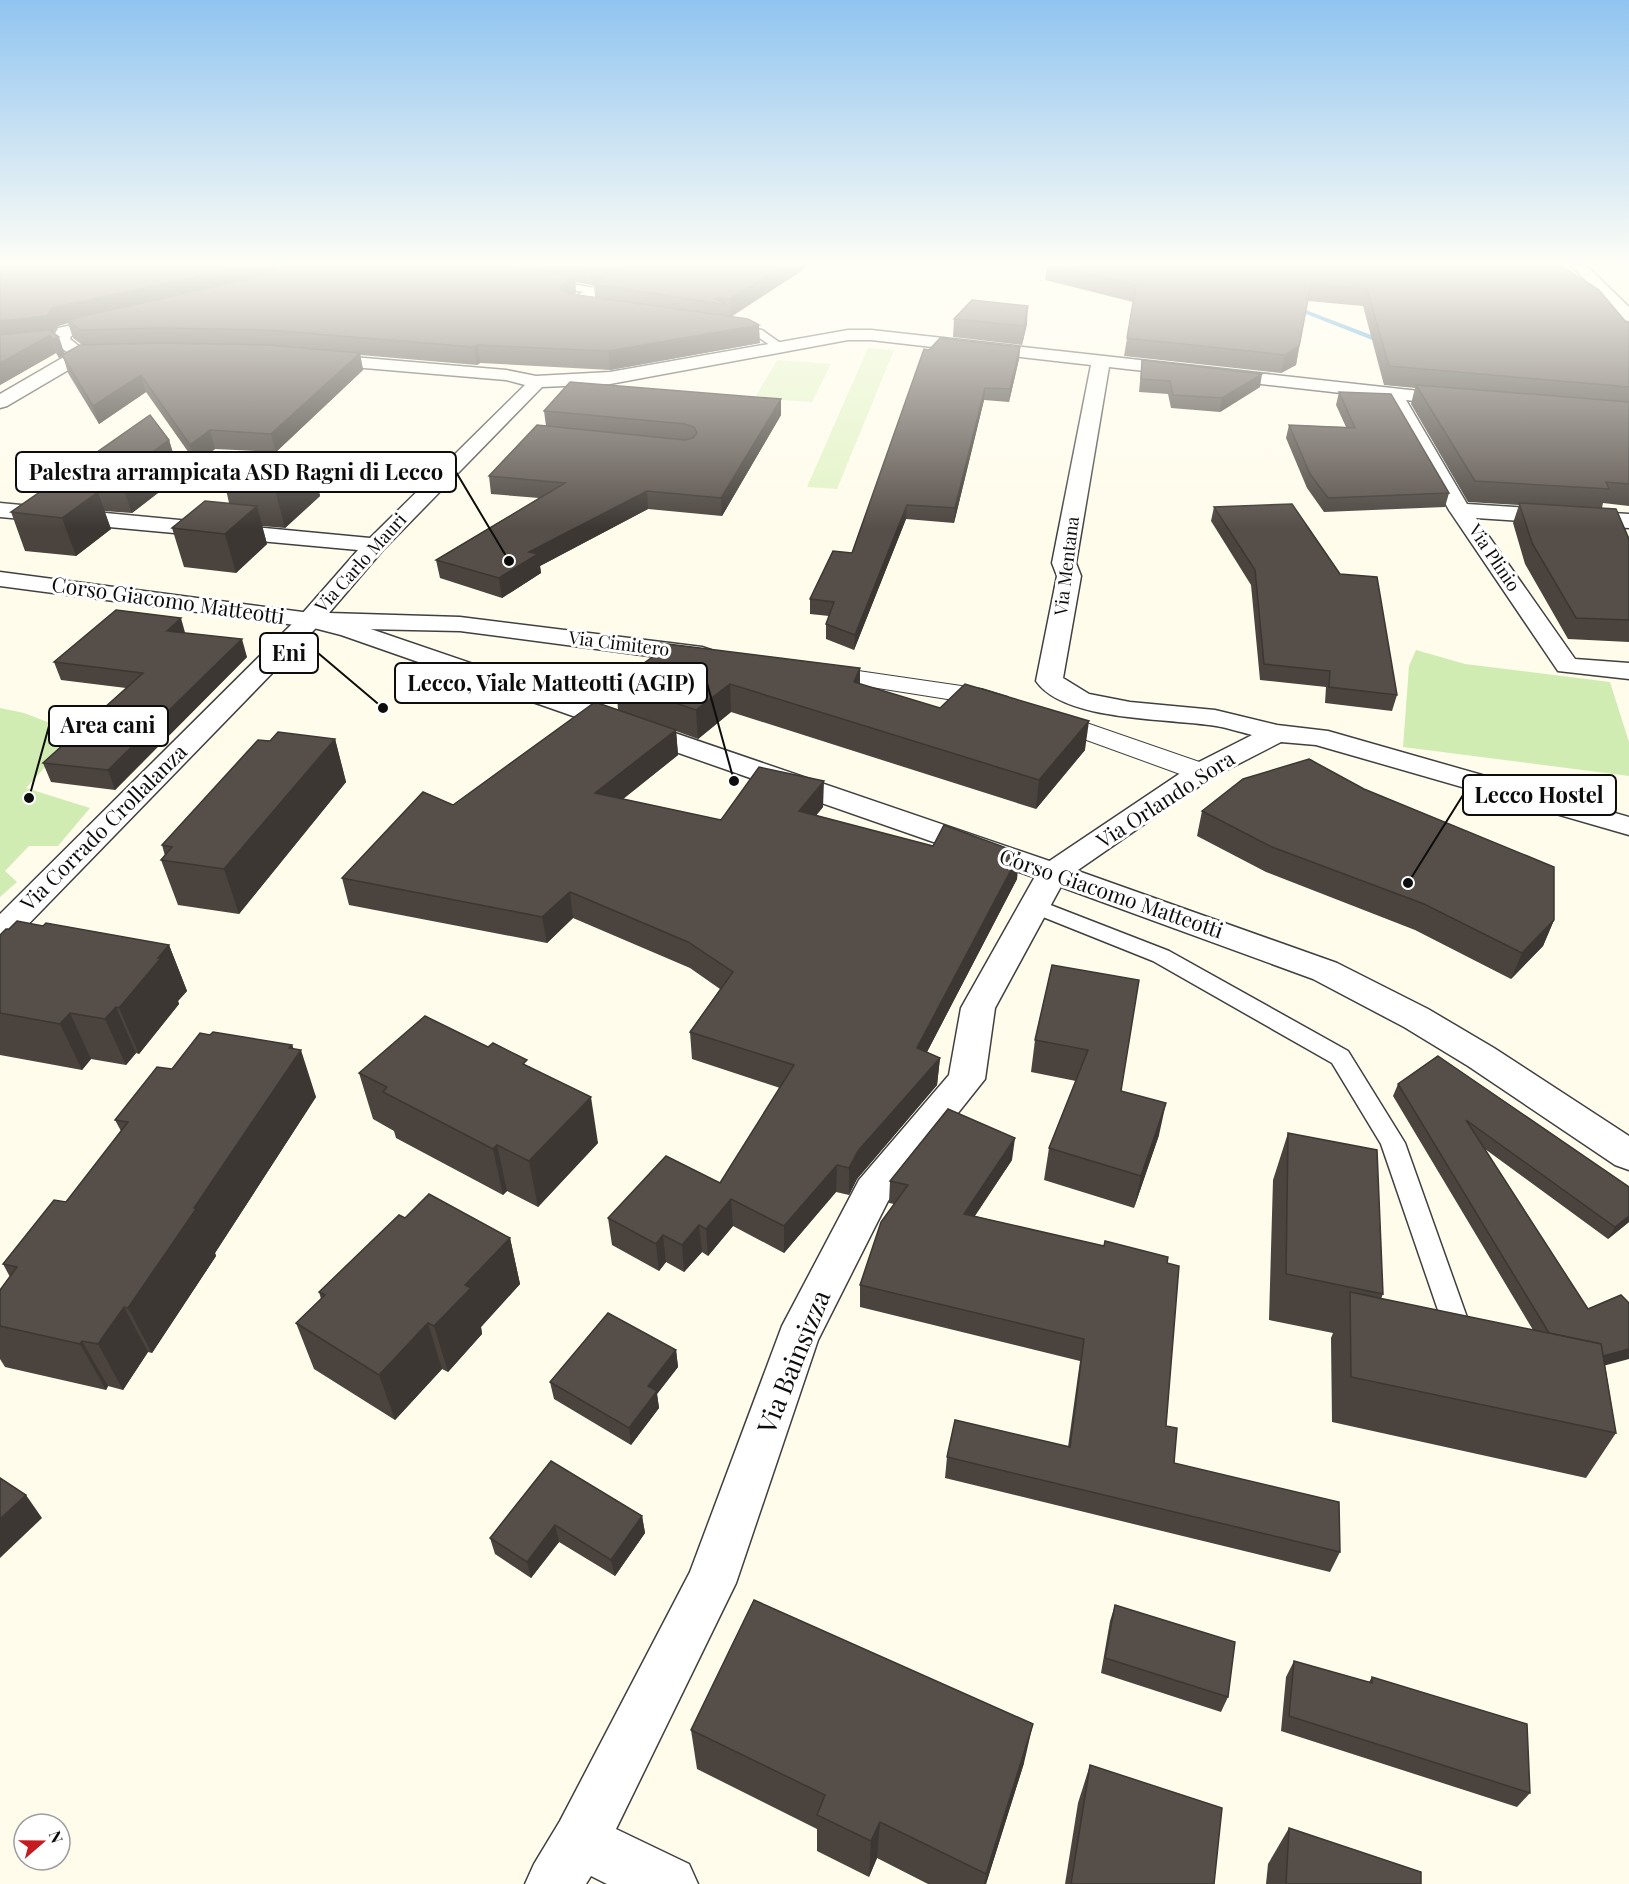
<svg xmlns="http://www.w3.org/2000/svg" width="1629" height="1884" viewBox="0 0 1629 1884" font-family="'Playfair Display',serif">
<rect width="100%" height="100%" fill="#fffcec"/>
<g fill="#d0ecb3">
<path d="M1416 650 1465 664 1610 682 1629 742V776L1403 747 1409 666Z"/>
<path d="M0 708 24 713 76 733 26 788 90 808 58 846H29L5 871 17 882 0 897Z"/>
</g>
<g fill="#e2f3c5">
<path d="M868 348 894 350 837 489 807 487Z"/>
<path d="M777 360 831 364 812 402 755 398Z"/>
</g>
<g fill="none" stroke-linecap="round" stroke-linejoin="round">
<path fill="#2e91d7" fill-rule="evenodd" d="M1286 304H1290L1392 343 1385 345 1286 306Z"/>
<g stroke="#404040" stroke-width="3">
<g id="service">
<path d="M548 280 595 288 600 291 595 294 544 285 543 283Z"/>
<path d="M733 326 762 330 786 347 780 350 776 349 755 335 729 331V327Z"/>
<path d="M1035 899 1169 951 1348 1051 1405 1143 1475 1340 1471 1348 1461 1352 1451 1348 1381 1144 1332 1063 1153 961 1028 911 1025 906 1028 901Z"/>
</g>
</g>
<g stroke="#404040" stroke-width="2">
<g id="pedestrian">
<path d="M817 665 982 689 1008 697 1012 702 1008 707 999 710 979 704 808 677 805 672 808 667Z"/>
<path d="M1046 709 1211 766 1215 772 1211 778 1201 780 1191 778 1037 722 1033 717 1037 712Z"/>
</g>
</g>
<g stroke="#404040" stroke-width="3">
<g id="minor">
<path d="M634 266H653L588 302 607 305 609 309 607 313C596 315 571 312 564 304L566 301Z"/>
<path d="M1572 266H1587L1629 307V321L1623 320Z"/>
<path d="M115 316 123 321 121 325 71 336 70 339 90 355 87 359 7 406 0 408V394L69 354 52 340 58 328Z"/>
<path d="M848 330H871L1464 396 1466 400 1464 404 1457 406 1406 400 1467 504 1629 514V528L1476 518 1575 659 1629 663V679L1558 671 1449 510 1386 398 1109 367 1076 563 1081 576 1063 678 1089 694 1130 702 1215 710 1277 725 1328 731 1629 817V835L1316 745 1281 742 1211 778 1065 879 995 1008 985 1079 888 1201 818 1340 736 1583 616 1829 689 1864 698 1884H607L591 1876 586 1884H525L534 1864 560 1821 690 1572 782 1326 859 1180 949 1075 961 1008 1037 873 1042 866 1191 766 1252 735C1240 732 1228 728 1216 726 1170 718 1064 722 1036 681L1057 576 1052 563 1091 365 871 340H848L610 384 542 387 383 550 329 613 460 617 702 647 711 650 715 655 711 660 702 663 460 631 316 628 12 941 0 944V914L301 615 358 550 0 517V503L370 538 525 385 506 380 317 364 311 363 308 359 311 355 317 354 506 370 536 376 610 372Z"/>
</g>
</g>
<g stroke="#404040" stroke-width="3">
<path id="tertiary" d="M0 572 310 613 359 625 1064 866 1337 963 1428 1009 1494 1048 1629 1136V1170L1615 1165 1468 1066 1404 1027 1313 979 1042 880 341 635 310 627 0 586Z"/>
</g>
<use href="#service" fill="#fff" fill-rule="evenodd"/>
<use href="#pedestrian" fill="#fff" fill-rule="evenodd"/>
<use href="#minor" fill="#fff" fill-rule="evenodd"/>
<use href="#tertiary" fill="#fff" fill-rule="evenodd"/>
</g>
<g fill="#4a433e" fill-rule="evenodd">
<path d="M0 266H809L731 316 760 343 610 370 480 363 477 365 360 355 363 370 276 452 215 449 196 463 146 392 99 424 68 373 63 356 59 358 56 353 0 385ZM575 282 592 285 594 284 595 297 574 294 576 293ZM68 323 73 338 82 345 65 354 53 333 58 326Z"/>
<path d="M1047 266H1562L1626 322H1629V506L1603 503 1602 508 1629 539V642L1568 639 1525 564 1513 523 1519 505 1468 502 1411 404 1415 388 1384 385 1363 306 1308 301 1296 365 1281 373 1124 356 1133 302 1045 280Z"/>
<path d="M954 319 1027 324 1022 345 953 337Z"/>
<path d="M1020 347 1019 359 1009 402 984 400 954 523 906 519 854 650 826 639V624L829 616 810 614V599L852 553 924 349Z"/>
<path d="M1142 360 1260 387 1220 412 1171 408 1168 394 1139 392Z"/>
<path d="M1339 392 1449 493 1445 507 1324 512 1307 488 1286 438 1289 425 1346 427 1336 405Z"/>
<path d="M544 411 781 415 722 516 648 509 540 566 541 573 502 598 440 578 436 560 539 498 491 494 489 476 546 426Z"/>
<path d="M169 440 180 476 132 513 104 511 111 529 76 556 25 551 11 512 76 490 70 471Z"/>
<path d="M311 459 320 496 285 528 262 526 267 544 236 573 184 567 172 528 229 503 225 485Z"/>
<path d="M1214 507 1397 695 1392 711 1325 703 1326 687 1260 680 1251 585 1211 521Z"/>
<path d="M185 633 247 657 115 790 51 782 43 763 126 688 61 680 54 662Z"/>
<path d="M860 668V684L940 708 1085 750 1036 809 731 712 698 739 676 731 678 755 623 799 721 820 823 807 816 815 1017 879 927 1052 940 1058 937 1085 857 1179 849 1195 836 1192 784 1253 733 1226 708 1256 702 1252 684 1272 666 1262 659 1271 612 1245 608 1218 720 1183 780 1088 692 1059 690 1032 720 989 690 968 573 918 547 943 349 905 342 878 453 805 618 710 616 683Z"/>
<path d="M335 739 346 782 239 914 178 905 161 860 165 856 162 845 270 741Z"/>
<path d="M1202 811 1554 920 1543 946 1511 979 1415 930 1266 872 1197 836Z"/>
<path d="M0 935 169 945 187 991 178 1001 179 1004 139 1054 136 1053 126 1065 91 1059 82 1070 0 1055Z"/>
<path d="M1052 965 1121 1091 1159 1135 1134 1208 1044 1180 1049 1148 1076 1081 1031 1072 1035 1040Z"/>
<path d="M292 1045 316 1097 215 1253 216 1256 152 1353 148 1352 123 1390 108 1386 106 1390 5 1367 0 1359V1290L10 1277 3 1264 66 1202 121 1131 115 1120 172 1069Z"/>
<path d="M1438 1056 1629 1222 1608 1239 1485 1149 1605 1365 1616 1433 1586 1478 1332 1422 1331 1338 1333 1333 1269 1320 1273 1180 1288 1133 1383 1294 1381 1299 1533 1330 1393 1096 1398 1084Z"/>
<path d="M529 1066 598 1143 538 1207 507 1191 503 1195 396 1138 394 1131 373 1119 359 1073Z"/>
<path d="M1012 1160 975 1216 1167 1263 1166 1426 1174 1463 1340 1552 1330 1572 945 1478 947 1457 1068 1447 1080 1361 860 1307V1285L894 1204 889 1203 890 1181Z"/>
<path d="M405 1218 510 1238 520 1284 481 1327 482 1334 448 1372 442 1369 395 1420 314 1369 296 1323 321 1299 319 1292Z"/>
<path d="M676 1350 678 1367 657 1394 659 1408 631 1445 554 1399 550 1382Z"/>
<path d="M551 1461 642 1516 645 1533 615 1576 559 1542 531 1578 495 1554 490 1538Z"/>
<path d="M1115 1605 1228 1697 1221 1712 1101 1673 1110 1621Z"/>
<path d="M1294 1661 1369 1682 1372 1677 1530 1793 1517 1807 1281 1731 1286 1677Z"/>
<path d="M691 1730 1024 1763 986 1884H928L877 1858 869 1877 817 1851V1829L697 1769Z"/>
<path d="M1090 1765 1214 1884H1065L1078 1803Z"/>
<path d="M1289 1828 1421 1884H1266L1268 1864Z"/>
</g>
<g fill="#3c3732">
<path d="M243 266H292L240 285 67 320 68 323 58 326 53 334 0 340V321L52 308Z"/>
<path d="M596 266H630L592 285 590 268Z"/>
<path d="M783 266H809L731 317 730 299Z"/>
<path d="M575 276 576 293 562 303 560 286Z"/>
<path d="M1028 306 1027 324 1022 345 1024 326Z"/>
<path d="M759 325 760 343 610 370 608 351Z"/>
<path d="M50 335 56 353 0 385V363Z"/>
<path d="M59 337 65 355 59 358 53 340Z"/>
<path d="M478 345 480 363 477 365 474 347Z"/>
<path d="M1299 346 1296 365 1281 373 1285 355Z"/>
<path d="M1020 347 1019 359 1009 402 1010 389Z"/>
<path d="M360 353 363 370 276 452 271 434Z"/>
<path d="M1262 374 1260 387 1220 412 1222 398Z"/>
<path d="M141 375 146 392 99 424 93 406Z"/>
<path d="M985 388 984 400 954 523 955 508Z"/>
<path d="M781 399V415L722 516 721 498Z"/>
<path d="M210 430 215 449 196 463 190 445Z"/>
<path d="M169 440 180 476 132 513 119 476Z"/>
<path d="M311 459 320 496 285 528 275 490Z"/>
<path d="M647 491 648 509 540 566 541 573 502 598 499 578 529 552Z"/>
<path d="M98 492 111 529 76 556 62 518Z"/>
<path d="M907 505 906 519 854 650 855 635Z"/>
<path d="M257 506 267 544 236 573 225 534Z"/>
<path d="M181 618 186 636 167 631Z"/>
<path d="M242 639 247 657 115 790 108 770Z"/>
<path d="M860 668 859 696 854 682Z"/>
<path d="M730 684 731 712 698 739 696 710Z"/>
<path d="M1089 721 1085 750 1036 809 1039 780Z"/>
<path d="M676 730 678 755 598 819 595 793Z"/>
<path d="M335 739 346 782 239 914 224 869Z"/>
<path d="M824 781 823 807 799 837V811Z"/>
<path d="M1020 853 1017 879 915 1075 917 1048Z"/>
<path d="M570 892 573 918 547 943 542 917Z"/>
<path d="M1554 920 1543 946 1511 979 1522 953Z"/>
<path d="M169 945 187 991 178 1001 179 1004 139 1054 119 1008 158 958Z"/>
<path d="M116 1007 136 1053 126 1065 105 1019Z"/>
<path d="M70 1013 91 1059 82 1070 60 1024Z"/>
<path d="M292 1045 296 1058 301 1050 316 1097 215 1253 216 1256 152 1353 128 1308 194 1208Z"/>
<path d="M940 1058 937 1085 857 1179 849 1195V1168L858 1151Z"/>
<path d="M591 1097 598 1143 538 1207 529 1161Z"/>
<path d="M1166 1103 1159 1135 1134 1208 1141 1176Z"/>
<path d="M1015 1138 1012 1160 961 1236 964 1214Z"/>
<path d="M497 1145 507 1191 503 1195 493 1149Z"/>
<path d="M837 1165 836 1192 784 1253V1226Z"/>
<path d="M731 1199 733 1226 708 1256 706 1229Z"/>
<path d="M1629 1216V1222L1608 1239 1615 1227Z"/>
<path d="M699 1225 702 1252 684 1272 682 1245Z"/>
<path d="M663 1235 666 1262 659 1271 656 1244Z"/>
<path d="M510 1238 520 1284 481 1327 482 1334 448 1372 434 1326 465 1285Z"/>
<path d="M124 1307 148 1352 123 1390 98 1344Z"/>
<path d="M428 1323 442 1369 395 1420 379 1375Z"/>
<path d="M82 1341 108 1386 106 1390 80 1344Z"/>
<path d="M1629 1349V1359L1562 1377 1569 1365Z"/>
<path d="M676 1350 678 1367 657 1394 659 1408 631 1445 629 1428 648 1386Z"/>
<path d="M26 1495 42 1518 0 1558V1519Z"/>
<path d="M642 1516 645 1533 615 1576 611 1560Z"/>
<path d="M555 1525 559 1542 531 1578 527 1562Z"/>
<path d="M1033 1724 1024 1763 986 1884H984Z"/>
<path d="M880 1822 877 1858 869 1877 871 1841Z"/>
</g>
<g fill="#564e48" stroke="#3c3732" stroke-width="1.5">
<path d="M0 266H243L236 268 52 308 47 316 0 321Z"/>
<path d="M284 266H511L575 276 560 286 561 289 570 294 748 319 759 325 608 351 478 345 474 347 268 330 159 328 80 330 67 320 248 279Z"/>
<path d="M574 266H596L590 268Z"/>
<path d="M627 266H783L730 299 715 298 727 305 594 284Z"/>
<path d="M1056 266H1562L1599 290 1626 322H1629V387L1389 366 1367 289 1311 284 1299 346 1285 355 1127 338 1136 285Z"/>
<path d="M972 300 1028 306 1024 326 954 319Z"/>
<path d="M49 330 59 337 53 340 50 335 0 363V335Z"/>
<path d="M940 338 1020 347 1010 389 985 388 955 508 907 505 855 635 826 624 834 602 810 599 833 551 852 553 924 349 929 350Z"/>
<path d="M159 343 268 345 360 353 271 434 210 430 190 445 141 375 93 406 62 355 80 345Z"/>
<path d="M1142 360 1262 374 1222 398 1173 395 1170 381 1141 379Z"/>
<path d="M570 382 781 399 721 498 647 491 529 552 538 554 499 578 436 560 565 483 489 476 537 425 685 440 693 438 697 433 694 427 685 424 544 411Z"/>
<path d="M1416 385 1629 402V484L1606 482 1609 489 1475 481Z"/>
<path d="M1339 392 1391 394 1449 493 1328 498 1310 474 1289 425 1355 428Z"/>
<path d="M150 415 169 440 119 476 70 471Z"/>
<path d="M47 487 98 492 62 518 11 512Z"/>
<path d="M205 501 257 506 225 534 172 528Z"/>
<path d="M1519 503 1616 509 1629 539V620L1576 618 1532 543Z"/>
<path d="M1292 504 1340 574 1377 577 1397 695 1329 687 1330 671 1264 664 1255 570 1214 507Z"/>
<path d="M116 610 181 618 167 631 242 639 108 770 43 763 143 673 54 662Z"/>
<path d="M660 643 860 668 854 682 940 708 965 684 1089 721 1039 780 730 684 696 710 616 683 658 653Z"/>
<path d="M595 702 676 730 595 793 721 820 759 767 824 781 799 811 933 846 944 825 1020 853 917 1048 940 1058 858 1151 849 1168 837 1165 784 1226 731 1199 706 1229 699 1225 682 1245 663 1235 656 1244 608 1218 666 1156 720 1183 794 1065 690 1032 733 972 688 942 570 892 542 917 342 878 423 792 453 805Z"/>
<path d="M278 732 335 739 224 869 161 860 172 847 162 845 258 740 270 741Z"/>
<path d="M1309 759 1364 789 1554 867V920L1522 953 1424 904 1272 847 1202 811 1243 779Z"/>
<path d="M17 921 43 926 46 923 169 945 158 958H161L119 1008 116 1007 105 1019 70 1013 60 1024 0 1013V935L6 929H9Z"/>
<path d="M1052 965 1139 980 1121 1091 1166 1103 1141 1176 1049 1148 1088 1050 1035 1040Z"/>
<path d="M425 1016 488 1047 493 1043 527 1060 523 1064 591 1097 529 1161 497 1145 493 1149 383 1092 387 1087 359 1073Z"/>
<path d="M213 1032 292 1045 289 1048 301 1050 194 1208 196 1209 128 1308 124 1307 98 1344 82 1341 80 1344 0 1326V1290L17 1267 3 1264 54 1200 66 1202 128 1122 115 1120 157 1067 172 1069 200 1033 210 1035Z"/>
<path d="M1438 1056 1629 1187V1216L1615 1227 1466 1120 1588 1309 1621 1295 1629 1303V1349L1603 1356 1601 1344 1549 1333 1398 1084Z"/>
<path d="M948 1109 1015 1138 964 1214 1104 1246 1105 1241 1168 1257 1167 1263 1179 1266 1166 1426 1177 1428 1174 1463 1339 1502 1340 1552 947 1457 955 1420 1070 1447 1084 1339 860 1285 881 1222 908 1185 890 1181Z"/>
<path d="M1288 1133 1377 1150 1383 1294 1286 1274Z"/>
<path d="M429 1194 510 1238 465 1285 471 1288 434 1326 428 1323 379 1375 296 1323 325 1295 319 1292 399 1215 405 1218Z"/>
<path d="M1350 1292 1601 1344 1616 1433 1351 1377Z"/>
<path d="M608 1313 676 1350 648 1386 657 1391 629 1428 550 1382Z"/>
<path d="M551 1461 642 1516 611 1560 555 1525 527 1562 490 1538Z"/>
<path d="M0 1478 26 1495 0 1519Z"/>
<path d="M754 1600 1033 1724 986 1874 880 1822 871 1841 817 1815 825 1795 691 1730Z"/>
<path d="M1115 1605 1235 1642 1228 1697 1105 1658Z"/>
<path d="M1294 1661 1372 1683V1677L1527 1724 1530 1793 1289 1716Z"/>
<path d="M1090 1765 1222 1808 1214 1884H1071Z"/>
<path d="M1289 1828 1421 1872V1884H1286Z"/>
</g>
<linearGradient id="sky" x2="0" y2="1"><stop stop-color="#90c4f0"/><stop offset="0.5" stop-color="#fffef6"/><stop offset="1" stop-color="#fffef6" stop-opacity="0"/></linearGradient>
<rect width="1629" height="529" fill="url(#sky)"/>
<g text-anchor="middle" stroke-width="6" stroke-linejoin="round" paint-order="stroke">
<g font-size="18" fill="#0d0d0d" stroke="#fff">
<text transform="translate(1494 558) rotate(56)" y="6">Via Plinio</text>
<text transform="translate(361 563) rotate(-48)" y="6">Via Carlo Mauri</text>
<text transform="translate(1067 566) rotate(-83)" y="6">Via Mentana</text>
<text transform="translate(619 644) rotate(7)" y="6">Via Cimitero</text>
</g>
<g font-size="21" fill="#0d0d0d" stroke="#fff">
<text transform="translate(168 601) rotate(8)" y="7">Corso Giacomo Matteotti</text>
<text transform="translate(1166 800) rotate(-33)" y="7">Via Orlando Sora</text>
<text transform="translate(104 828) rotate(-45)" y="7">Via Corrado Crollalanza</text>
<text transform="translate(1111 894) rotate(19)" y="7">Corso Giacomo Matteotti</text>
</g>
<g font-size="26" fill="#0d0d0d" stroke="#fff">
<text transform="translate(794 1362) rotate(-68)" y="9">Via Bainsizza</text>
</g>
</g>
<path fill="none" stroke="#0d0d0d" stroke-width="2" d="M509 561L456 472M383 708L318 653M734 781L707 683M29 798L49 726M1408 883L1463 795"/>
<g fill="#0d0d0d" stroke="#fff" stroke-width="2">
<circle cx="509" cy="561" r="6"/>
<circle cx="383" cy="708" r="6"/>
<circle cx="734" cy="781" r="6"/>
<circle cx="29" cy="798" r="6"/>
<circle cx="1408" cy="883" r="6"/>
</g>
<g fill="#fff" stroke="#0d0d0d" stroke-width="2">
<rect x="16" y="452" width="440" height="40" rx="6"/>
<rect x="260" y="633" width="58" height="40" rx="6"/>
<rect x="395" y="663" width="312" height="40" rx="6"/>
<rect x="49" y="706" width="119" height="40" rx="6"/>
<rect x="1463" y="775" width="153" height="40" rx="6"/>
</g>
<g font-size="22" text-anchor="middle" font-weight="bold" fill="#0d0d0d">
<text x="236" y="480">Palestra arrampicata ASD Ragni di Lecco</text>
<text x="289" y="661">Eni</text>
<text x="551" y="691">Lecco, Viale Matteotti (AGIP)</text>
<text x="108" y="733">Area cani</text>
<text x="1539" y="803">Lecco Hostel</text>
</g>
<g transform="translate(42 1842) rotate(70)"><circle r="28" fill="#ffffff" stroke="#9e9e9e" stroke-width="1.5"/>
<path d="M0-4.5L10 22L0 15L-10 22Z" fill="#c61b20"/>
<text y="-9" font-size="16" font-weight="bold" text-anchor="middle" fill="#0d0d0d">N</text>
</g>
</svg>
